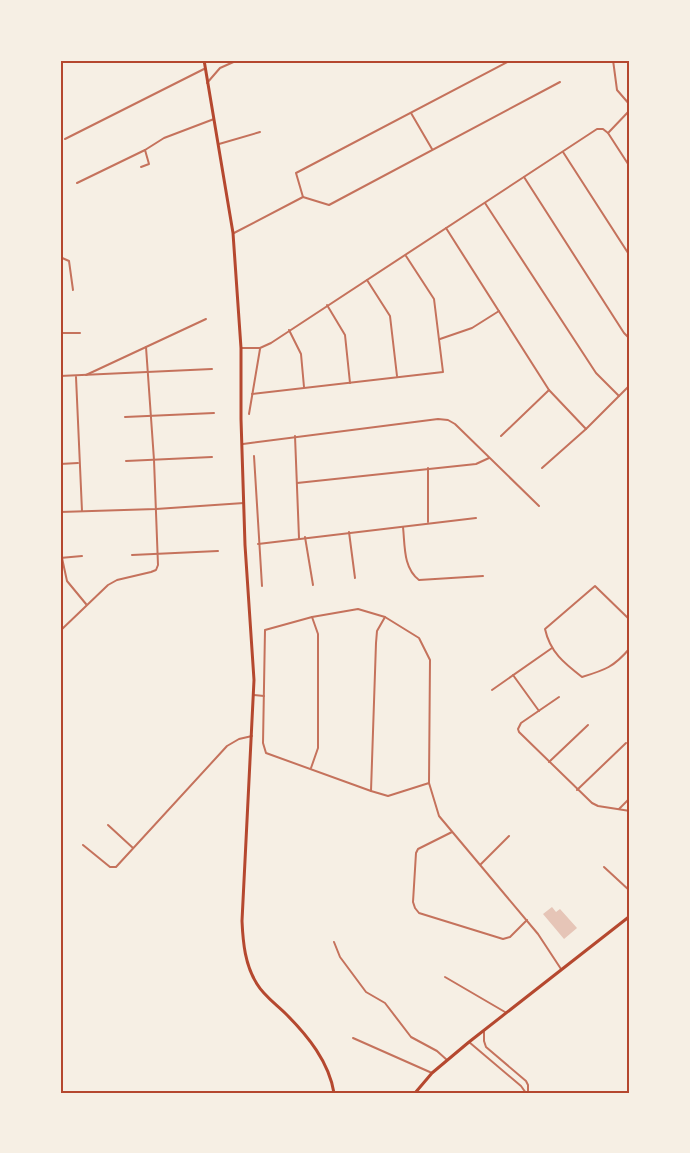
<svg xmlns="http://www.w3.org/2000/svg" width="690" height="1153" viewBox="0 0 690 1153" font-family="'Noto Sans',sans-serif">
<rect width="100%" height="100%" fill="#f6efe4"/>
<path fill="#e6c5b7" d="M552 907 556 912 560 909 577 928 564 939 543 914Z"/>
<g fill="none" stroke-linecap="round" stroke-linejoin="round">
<g stroke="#c5725c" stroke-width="2">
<path d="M613 60 617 90 630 105"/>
<path d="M207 83 220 68 238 60"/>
<path d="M411 113 432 149"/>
<path d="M609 132 630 110"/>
<path d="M608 133 630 167"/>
<path d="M65 139 204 69"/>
<path d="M219 144 260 132"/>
<path d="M563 152 630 256"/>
<path d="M141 167 149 164 145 150"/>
<path d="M524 177 624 333 630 339"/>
<path d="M77 183 145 150 164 138 214 119"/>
<path d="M303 197 329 205 560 82"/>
<path d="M303 197 296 173 511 60"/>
<path d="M485 203 596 373 619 396"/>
<path d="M446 228 549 390 586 429"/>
<path d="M234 233 303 197"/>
<path d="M60 257 69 261 73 290"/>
<path d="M367 280 390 316 397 376"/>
<path d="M327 305 345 335 350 383"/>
<path d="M289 330 301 354 304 387"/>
<path d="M60 333H80"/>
<path d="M440 339 472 328 499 311"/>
<path d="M242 348H260L271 343 597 129H603L608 133"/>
<path d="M86 375 206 319"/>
<path d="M60 376 212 369"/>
<path d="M76 377 82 511"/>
<path d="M252 394 443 372 434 299 406 256"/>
<path d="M249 414 260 349"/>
<path d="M125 417 214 413"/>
<path d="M295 436 299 538"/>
<path d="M501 436 549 390"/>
<path d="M243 444 438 419 448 420 455 424 539 506"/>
<path d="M254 456 262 586"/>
<path d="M126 461 212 457"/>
<path d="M60 464 78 463"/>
<path d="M428 468V522"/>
<path d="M542 468 586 429 630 385"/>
<path d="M297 483 476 464 489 458"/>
<path d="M60 512 156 509 244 503"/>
<path d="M403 527C405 545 403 568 419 580L483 576"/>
<path d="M349 532 355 578"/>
<path d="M305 537 313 585"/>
<path d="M258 544 476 518"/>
<path d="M132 555 218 551"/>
<path d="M60 558 82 556"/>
<path d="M62 558 67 581 86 604"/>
<path d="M630 620 595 586 545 629C550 652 564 663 582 677 605 670 614 667 630 648"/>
<path d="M60 631 108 585 117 580 151 572 156 570 158 565 154 460 146 347"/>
<path d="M513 675 539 711"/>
<path d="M492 690 552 648"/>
<path d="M253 695 264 696"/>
<path d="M559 697 521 723 518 729 519 732 592 803 598 806 630 811"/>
<path d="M549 762 588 725"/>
<path d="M311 768 318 748V634L312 617"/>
<path d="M429 783 388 796 371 791 266 753 263 743 265 630 312 617 358 609 385 617 419 638 430 660 429 783 439 816 538 934 561 969"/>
<path d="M577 790 626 743"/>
<path d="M371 791 376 643 377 631 385 617"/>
<path d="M619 809 630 798"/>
<path d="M108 825 133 848"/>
<path d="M452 832 418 849 416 853 413 902 415 908 419 913 503 939 510 937 527 920"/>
<path d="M83 845 110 867H116L227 746 239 739 252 736"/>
<path d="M481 864 509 836"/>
<path d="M604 867 630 891"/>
<path d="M334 942 340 957 366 992 385 1003 411 1037 437 1051 447 1060"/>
<path d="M445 977 505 1012"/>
<path d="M484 1032V1041L486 1047 526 1081 528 1085V1093"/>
<path d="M353 1038 432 1073"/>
<path d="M469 1042 521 1086 526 1093"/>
</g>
<path stroke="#b5482f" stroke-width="3" d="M204 60 233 233 241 348V419L245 545 254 680 242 921C243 943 245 965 257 984 264 996 276 1004 286 1014 308 1036 329 1062 334 1093"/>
<path stroke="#b5482f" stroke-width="3" d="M415 1093 432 1073 469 1042 630 916"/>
</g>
<rect width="690" height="1153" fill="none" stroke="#f6efe4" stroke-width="123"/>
<rect x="62" y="62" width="566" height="1030" fill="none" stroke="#b5482f" stroke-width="2"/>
</svg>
